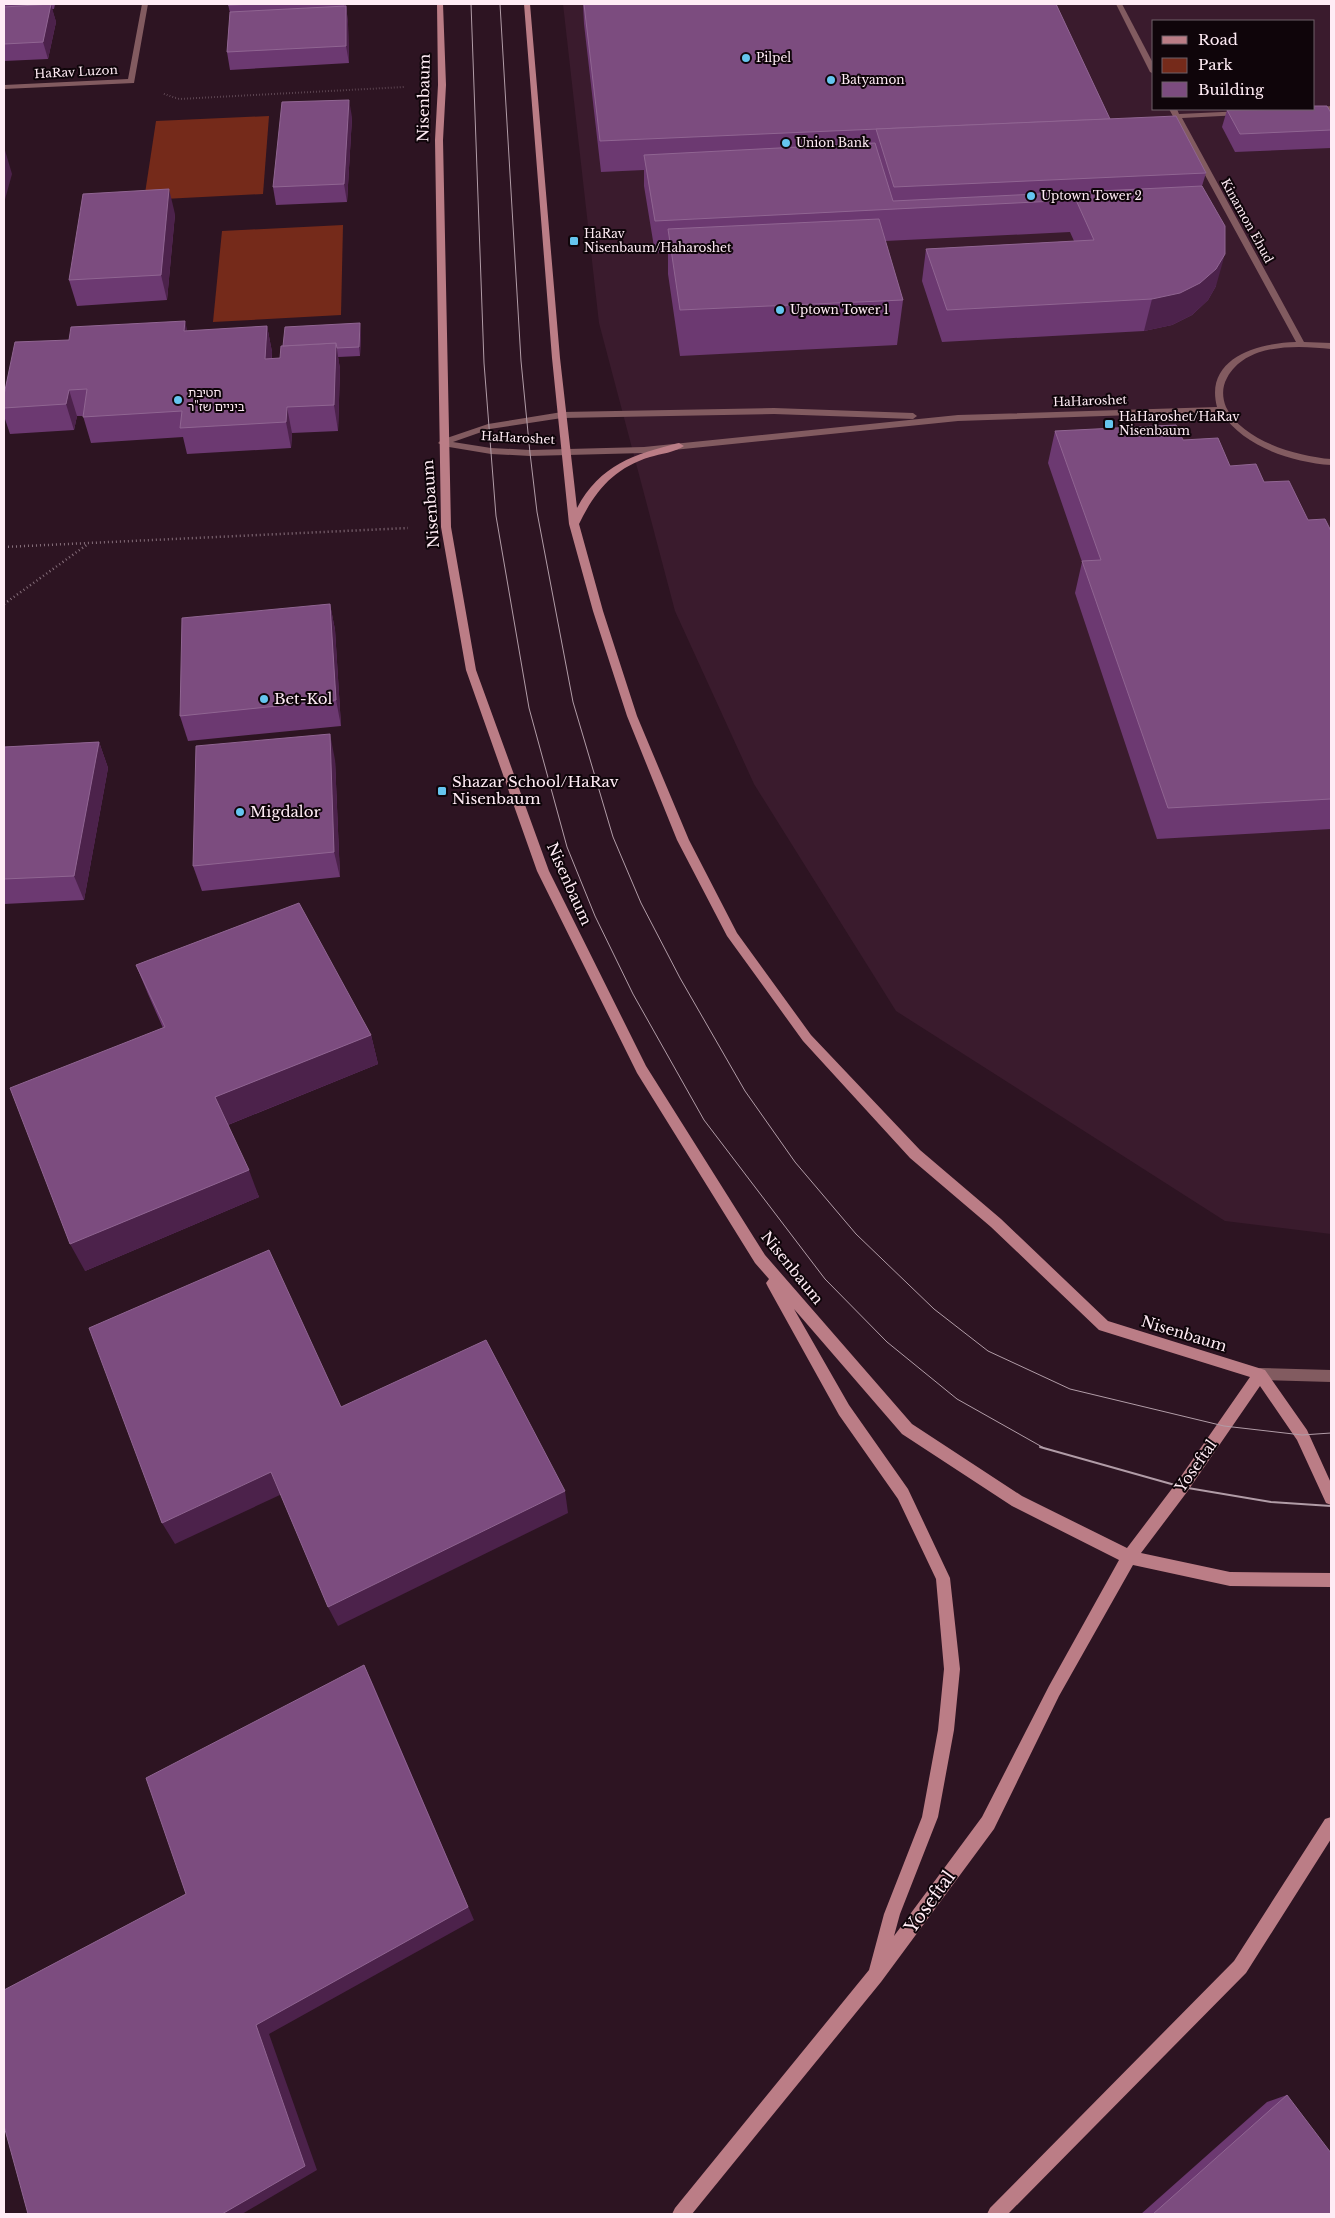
<svg xmlns="http://www.w3.org/2000/svg" width="1335" height="2218" viewBox="0 0 1335 2218" font-family="'Libre Baskerville','Noto Sans Hebrew',serif">
<rect width="100%" height="100%" fill="#2d1422"/>
<path fill="#3a1b2d" fill-rule="evenodd" d="M563 4H1331V1234L1225 1221 896 1011 754 784 675 611 599 323ZM1154 21H1314V109H1154Z"/>
<g fill="#752a1a">
<path d="M269 116 263 194 144 200 156 121Z"/>
<path d="M343 225 341 315 213 322 222 231Z"/>
</g>
<g fill="none" stroke-linecap="round" stroke-linejoin="round">
<path stroke="#87707c" stroke-width="2" stroke-dasharray="0.5 2.5" stroke-linecap="butt" d="M164 94 179 99 404 87"/>
<g stroke="#87707c" stroke-width="2.5" stroke-dasharray="1 3" stroke-linecap="butt">
<path d="M4 547 408 528"/>
<path d="M4 604 88 544"/>
</g>
<g fill="#825b60" fill-rule="evenodd">
<path d="M142 4H148L134 83 4 89V85L128 79Z"/>
<path d="M1116 4H1122L1154 65V74L1150 72Z"/>
<path d="M1331 106V110L1311 111 1307 109Z"/>
<path d="M1169 109H1177L1179 114 1244 111 1245 113 1241 115 1182 118 1304 342 1331 343V349C1297 345 1246 343 1227 378 1222 387 1222 397 1226 407 1242 441 1297 456 1331 459V465C1291 462 1244 447 1221 412L958 421 644 453 530 456 491 454 443 446 438 443 441 440 488 424 562 412 774 408 913 413 917 416 913 419 774 414 562 418 490 429 453 442 491 448 530 450 644 447 958 415 1217 407C1204 358 1258 343 1296 342Z"/>
</g>
<path fill="#825b60" fill-rule="evenodd" d="M1260 1368 1331 1370V1382L1260 1380 1255 1378 1253 1374 1255 1370Z"/>
<g fill="#bb7d86" fill-rule="evenodd">
<path d="M437 4H443L446 85 443 140 451 527 476 670 549 871 646 1066 765 1255 912 1424 1022 1496 1127 1548 1177 1482 1250 1377 1099 1330 991 1227 910 1158 803 1041 727 936 677 840 627 716 593 611 569 524 552 358 524 4H530L560 358 577 508C600 465 634 454 679 443L684 446C676 452 660 454 650 457 614 468 595 491 579 524L603 611 637 716 689 840 737 933 811 1035 920 1150 1001 1219 1108 1321 1265 1370 1307 1430 1331 1483V1505L1326 1503 1297 1440 1260 1386 1187 1492 1141 1553 1230 1572 1331 1573V1587L1230 1586 1133 1565 1059 1696 994 1829 881 1982 692 2214H672L675 2208 869 1970 884 1914 922 1817 938 1730 944 1669 936 1579 898 1499 839 1415 768 1287 766 1283 769 1279 755 1263 637 1073 537 871 466 670 441 527 435 140 438 85ZM794 1309 902 1434 1012 1506 1119 1560 1049 1686 982 1817 894 1936 900 1914 938 1817 954 1730 960 1669 950 1578 908 1489 849 1405Z"/>
<path d="M1331 1817V1839L1246 1973 1008 2214H987L990 2208 1234 1961 1325 1819Z"/>
</g>
<g stroke="#b19ca7" stroke-width="1">
<path d="M471 4 484 363 496 516 529 708 567 847 595 916 633 994 704 1120 825 1279 887 1342 957 1399 1044 1448"/>
<path d="M500 4 521 361 530 453 537 512 573 702 613 837 641 903 680 978 745 1091 795 1162 856 1234 934 1309 988 1351 1070 1389 1224 1426 1302 1435 1331 1433"/>
</g>
<path stroke="#b19ca7" stroke-width="2" d="M1040 1447 1182 1487 1271 1502 1331 1506"/>
</g>
<g fill="#6c3971">
<path d="M4 4H55L54 9H52L56 22 48 59 4 61Z"/>
<path d="M228 4H346L348 24 349 63 230 70 227 52 230 13Z"/>
<path d="M583 4H1056L1110 119 1206 173 1202 186 1216 286 1208 300 1192 315 1172 325 1144 331 942 342 922 281 926 249 1074 241 1070 232 885 241 903 300 897 345 680 356 668 274V252L655 253 644 186V170L601 172 584 24Z"/>
<path d="M1227 110 1331 113V148L1235 152 1222 127Z"/>
<path d="M352 117 347 202 276 205 273 187Z"/>
<path d="M175 214 167 300 77 306 69 280Z"/>
<path d="M267 326 272 352V359L280 358 361 333 360 356 338 357 340 369 338 431 292 433 291 448 187 454 183 437 91 443 83 416H77L74 430 10 434 4 416V395L69 340 187 331Z"/>
<path d="M1055 431 1183 440 1230 466 1264 482 1308 520 1331 531V829L1157 839 1075 593 1082 562 1048 463Z"/>
<path d="M330 604 335 630 341 726 188 741 180 716Z"/>
<path d="M99 742 108 768 84 900 4 904V747Z"/>
<path d="M335 760 340 877 202 891 193 866Z"/>
<path d="M136 965 371 1035 378 1064 228 1125 259 1197 85 1271 163 1028 148 994Z"/>
<path d="M1287 2095 1331 2214H1141L1267 2102Z"/>
</g>
<g fill="#4c224b">
<path d="M51 4 56 22 48 59 43 42Z"/>
<path d="M344 4H346L348 24 349 63 346 46V15Z"/>
<path d="M349 100 352 117 347 202 344 184Z"/>
<path d="M4 147 12 174 4 203Z"/>
<path d="M169 189 175 214 167 300 161 275Z"/>
<path d="M1225 254 1216 286 1208 300 1192 315 1172 325 1144 331 1152 299Z"/>
<path d="M185 321 191 347 184 331Z"/>
<path d="M360 323 361 333 360 356 359 347Z"/>
<path d="M267 326 272 352 270 385 265 359Z"/>
<path d="M336 343 340 369 338 431 334 405Z"/>
<path d="M69 390 77 416 74 430 66 404Z"/>
<path d="M287 407 292 433 291 448 286 422Z"/>
<path d="M330 604 335 630 341 726 336 700Z"/>
<path d="M330 734 335 760 340 877 334 852Z"/>
<path d="M99 742 108 768 84 900 74 876Z"/>
<path d="M371 1035 378 1064 225 1126 215 1097Z"/>
<path d="M249 1170 259 1197 85 1271 70 1244Z"/>
<path d="M271 1472 282 1494 175 1544 162 1523Z"/>
<path d="M565 1491 568 1513 338 1626 328 1607Z"/>
<path d="M364 1665 373 1684 474 1920 269 2034 317 2170 242 2214H222L256 2025Z"/>
</g>
<g fill="#7c4c7f" stroke="#906592">
<path d="M51 4 43 42 4 44V7Z"/>
<path d="M228 4H259L228 5Z"/>
<path d="M584 4H1056L1110 119 600 141Z"/>
<path d="M346 6V46L227 52 230 12Z"/>
<path d="M349 100 344 184 273 187 282 102Z"/>
<path d="M1314 106H1327L1331 113V130L1240 134 1227 110 1314 109Z"/>
<path d="M1176 116 1206 173 894 187 876 129Z"/>
<path d="M875 143 893 201 1202 186 1225 226V254L1216 269 1200 283 1180 293 1152 299 947 310 926 249 1094 240 1076 200 655 221 644 155Z"/>
<path d="M169 189 161 275 69 280 83 194Z"/>
<path d="M879 219 903 300 680 310 668 229Z"/>
<path d="M185 321 184 331 267 326 265 359 280 358 281 346 336 343 334 405 287 407 286 422 180 428 182 411 83 417 87 389 69 390 66 404 4 408V395L15 342 69 340 71 327Z"/>
<path d="M360 323 359 347 337 348 336 343 283 346 285 327Z"/>
<path d="M1176 425 1183 440 1218 438 1230 466 1256 464 1264 482 1289 481 1308 520 1325 519 1331 531V799L1168 808 1082 561 1101 560 1055 431Z"/>
<path d="M330 604 336 700 180 716 182 618Z"/>
<path d="M330 734 334 852 193 866 196 746Z"/>
<path d="M99 742 74 876 4 879V747Z"/>
<path d="M299 903 371 1035 215 1097 249 1170 70 1244 10 1088 165 1027 136 965Z"/>
<path d="M269 1250 341 1407 486 1340 565 1491 328 1607 271 1472 162 1523 89 1328Z"/>
<path d="M364 1665 468 1907 256 2025 305 2166 222 2214H28L4 2126V1990L186 1894 146 1778Z"/>
<path d="M1287 2095 1331 2153V2214H1153Z"/>
</g>
<g fill="#65c5ef" stroke="#0f050a" stroke-width="2">
<circle cx="746" cy="58" r="5"/>
<circle cx="831" cy="80" r="5"/>
<circle cx="786" cy="143" r="5"/>
<circle cx="1031" cy="196" r="5"/>
<rect x="569" y="236" width="10" height="10" rx="2.5"/>
<circle cx="780" cy="310" r="5"/>
<circle cx="178" cy="400" r="5"/>
<rect x="1104" y="419" width="10" height="10" rx="2.5"/>
<circle cx="264" cy="699" r="5"/>
<rect x="437" y="786" width="10" height="10" rx="2.5"/>
<circle cx="240" cy="812" r="5"/>
</g>
<g text-anchor="middle" stroke-width="4" stroke-linejoin="round" paint-order="stroke">
<g font-size="12" fill="#ffecf5" stroke="#0f050a" text-anchor="start">
<text x="756" y="62">Pilpel</text>
<text x="841" y="84">Batyamon</text>
<text x="796" y="147">Union Bank</text>
<text x="1041" y="200">Uptown Tower 2</text>
<text x="584" y="238">HaRav<tspan x="584" dy="14">Nisenbaum/Haharoshet</tspan></text>
<text x="790" y="314">Uptown Tower 1</text>
<text x="188" y="397">חטיבת<tspan x="188" dy="14">ביניים שז"ר</tspan></text>
<text x="1119" y="421">HaHaroshet/HaRav<tspan x="1119" dy="14">Nisenbaum</tspan></text>
</g>
<g font-size="12" fill="#ffecf5" stroke="#0f050a">
<text transform="translate(76 72) rotate(-3)" y="4">HaRav Luzon</text>
<text transform="translate(1247 221) rotate(61)" y="4">Kinamon Ehud</text>
<text transform="translate(1090 401) rotate(-2)" y="4">HaHaroshet</text>
<text transform="translate(518 438) rotate(3)" y="4">HaHaroshet</text>
</g>
<g font-size="15" fill="#ffecf5" stroke="#0f050a">
<text transform="translate(424 98) rotate(-89)" y="5">Nisenbaum</text>
<text transform="translate(431 504) rotate(-94)" y="5">Nisenbaum</text>
<text transform="translate(569 884) rotate(66)" y="5">Nisenbaum</text>
<text transform="translate(792 1268) rotate(51)" y="5">Nisenbaum</text>
<text transform="translate(1184 1334) rotate(17)" y="5">Nisenbaum</text>
<text transform="translate(1196 1466) rotate(-55)" y="5">Yoseftal</text>
</g>
<g font-size="15" fill="#ffecf5" stroke="#0f050a" text-anchor="start">
<text x="274" y="704">Bet-Kol</text>
<text x="452" y="787">Shazar School/HaRav<tspan x="452" dy="17">Nisenbaum</tspan></text>
<text x="250" y="817">Migdalor</text>
</g>
<g font-size="18" fill="#ffecf5" stroke="#0f050a">
<text transform="translate(930 1902) rotate(-54)" y="6">Yoseftal</text>
</g>
</g>
<rect width="1335" height="2218" fill="none" stroke="#ffecf5" stroke-width="10"/>
<rect x="1152" y="20" width="162" height="90" fill="#0f050a" stroke="#6f6168"/>
<rect x="1162" y="36" width="25" height="8" fill="#bb7d86" stroke="#6f6168"/>
<text x="1198" y="45" font-size="15" fill="#ffecf5">Road</text>
<rect x="1162" y="58" width="25" height="15" fill="#752a1a" stroke="#6f6168"/>
<text x="1198" y="70" font-size="15" fill="#ffecf5">Park</text>
<rect x="1162" y="82" width="25" height="15" fill="#7c4c7f" stroke="#6f6168"/>
<text x="1198" y="95" font-size="15" fill="#ffecf5">Building</text>
</svg>
